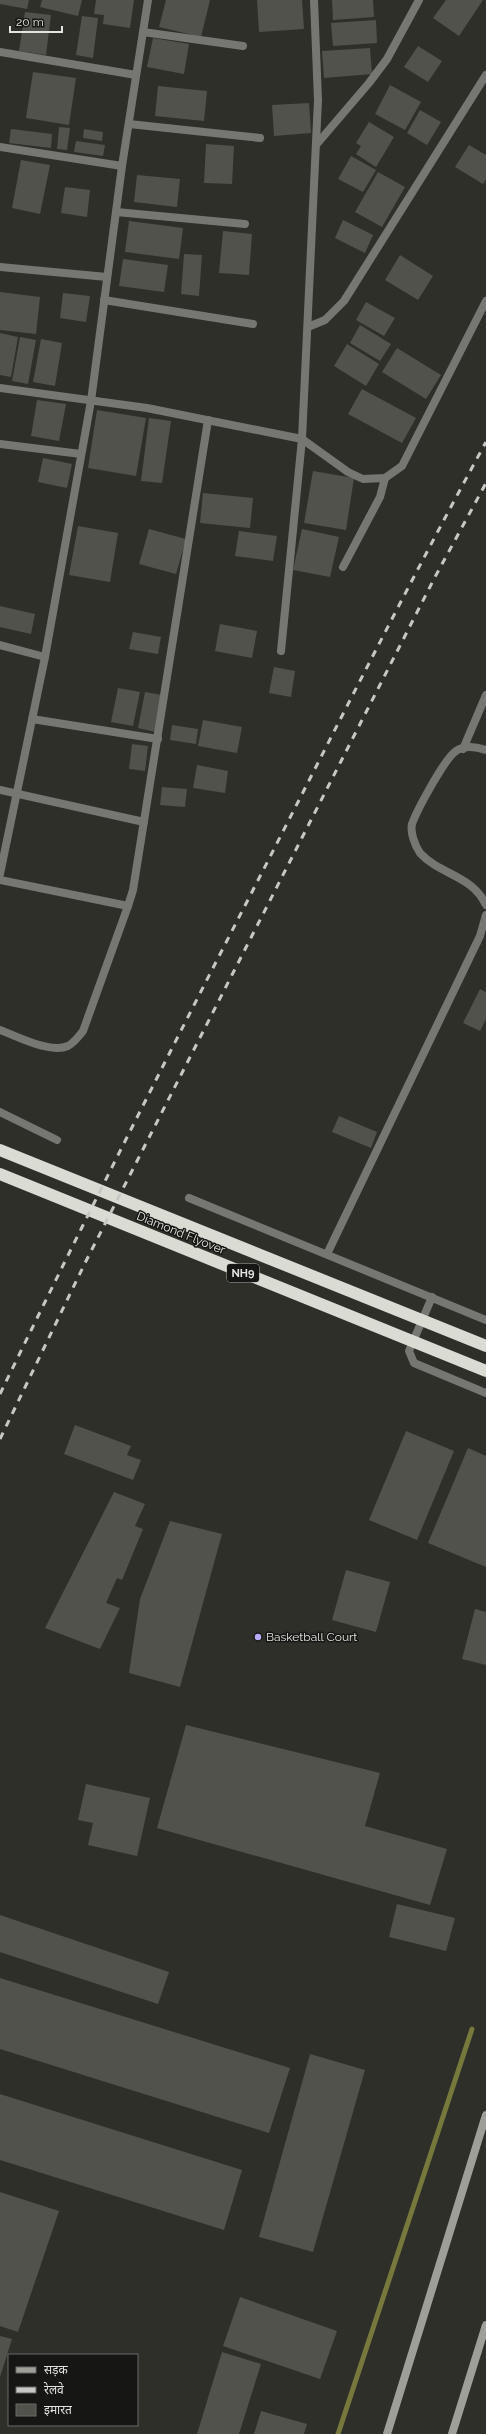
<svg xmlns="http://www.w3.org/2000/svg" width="486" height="2434" viewBox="0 0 486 2434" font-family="Raleway,'Noto Sans Devanagari',sans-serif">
<rect width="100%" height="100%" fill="#2e2f29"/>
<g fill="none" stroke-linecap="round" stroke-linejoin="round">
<path stroke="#77783b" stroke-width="5" d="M338 2434 472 2029"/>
</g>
<g fill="#51524b">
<path d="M0 0H29L27 9 0 4Z"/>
<path d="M42 0H82L78 16 40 7Z"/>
<path d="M96 0H134L130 28 103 24 104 15 94 14Z"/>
<path d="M166 0H210L201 37 159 27Z"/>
<path d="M257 0H302L304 29 259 32Z"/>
<path d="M332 0H373L374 17 333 20Z"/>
<path d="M446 0H483L459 36 433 18Z"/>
<path d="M25 12 51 15 46 55 19 51Z"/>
<path d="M82 16 98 18 93 58 76 55Z"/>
<path d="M376 20 377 43 333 46 331 23Z"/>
<path d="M153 38 189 44 184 74 147 67Z"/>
<path d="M418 46 442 61 428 82 404 67Z"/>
<path d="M370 48 372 74 324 78 322 51Z"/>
<path d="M33 72 76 78 69 125 26 118Z"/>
<path d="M390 85 421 102 405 130 375 114Z"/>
<path d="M158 86 207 91 204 121 155 116Z"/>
<path d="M309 103 311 133 274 136 272 105Z"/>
<path d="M420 110 441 122 427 145 407 133Z"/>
<path d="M369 122 394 137 376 167 356 154 361 146 356 143Z"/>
<path d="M59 127 70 128 67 150 57 149Z"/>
<path d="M11 129 52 134 51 148 9 143Z"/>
<path d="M84 129 103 132 102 141 83 138Z"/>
<path d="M76 141 105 145 103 156 74 152Z"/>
<path d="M206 144 234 146 232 184 204 183Z"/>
<path d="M469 145 486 155V179L483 184 455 167Z"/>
<path d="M351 156 376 170 363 192 338 179Z"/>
<path d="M21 160 50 165 40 214 12 208Z"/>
<path d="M378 172 405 187 382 227 355 212Z"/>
<path d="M137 175 180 179 177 207 134 202Z"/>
<path d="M65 187 90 190 87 217 61 213Z"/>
<path d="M343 220 373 235 365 253 335 238Z"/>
<path d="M129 221 183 228 179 259 125 252Z"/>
<path d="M223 231 252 234 249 275 219 273Z"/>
<path d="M184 254 202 255 199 296 181 294Z"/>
<path d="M400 255 433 276 418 300 385 280Z"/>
<path d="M123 259 168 265 164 292 119 286Z"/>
<path d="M0 292 40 297 36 334 0 330Z"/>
<path d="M63 293 90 296 86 322 60 318Z"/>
<path d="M366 302 395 318 384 336 356 320Z"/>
<path d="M360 325 391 344 380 361 350 343Z"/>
<path d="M0 333 18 337 11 377 0 375Z"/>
<path d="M20 337 36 340 28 384 12 381Z"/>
<path d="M41 339 62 343 55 386 33 382Z"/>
<path d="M347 344 379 364 366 386 334 366Z"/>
<path d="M397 348 441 375 426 399 382 372Z"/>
<path d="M362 389 416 418 402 443 348 414Z"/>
<path d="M37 400 66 404 59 441 31 436Z"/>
<path d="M97 410 146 418 136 476 88 468Z"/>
<path d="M149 418 171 421 162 483 141 481Z"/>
<path d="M43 458 72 464 67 488 38 482Z"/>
<path d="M313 471 354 478 346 530 304 523Z"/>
<path d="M203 493 253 498 250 528 200 523Z"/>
<path d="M78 526 118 533 110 582 69 575Z"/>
<path d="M149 529 186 539 176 574 139 564Z"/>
<path d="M302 529 339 537 330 577 293 570Z"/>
<path d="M239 531 277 536 273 561 235 556Z"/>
<path d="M0 606 35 614 31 634 0 627Z"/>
<path d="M220 624 257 631 252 658 215 651Z"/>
<path d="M133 632 161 637 158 654 129 649Z"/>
<path d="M274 667 295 671 291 697 269 693Z"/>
<path d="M118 688 140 692 133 726 111 722Z"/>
<path d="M145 692 162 695 155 732 138 728Z"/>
<path d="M203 720 242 727 237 753 198 746Z"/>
<path d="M172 725 198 729 196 744 170 740Z"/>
<path d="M132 744 148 746 145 771 129 769Z"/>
<path d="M197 765 228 771 225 793 193 788Z"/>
<path d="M162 787 187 789 185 807 160 805Z"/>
<path d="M480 989 486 992V1019L480 1031 463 1023Z"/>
<path d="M339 1116 377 1132 371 1148 332 1132Z"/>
<path d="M75 1425 131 1446 127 1455 141 1460 133 1480 64 1454Z"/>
<path d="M406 1431 454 1451 417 1540 369 1520Z"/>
<path d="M468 1448 486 1456V1567L428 1543Z"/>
<path d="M114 1492 145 1504 135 1526 143 1529 122 1580 117 1578 106 1603 120 1608 100 1649 45 1628Z"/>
<path d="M170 1521 222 1534 180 1687 129 1673 140 1599Z"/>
<path d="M346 1570 390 1582 376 1632 332 1620Z"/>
<path d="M475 1609 486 1612V1665L462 1659Z"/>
<path d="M186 1725 380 1773 365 1826 447 1849 430 1905 157 1828Z"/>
<path d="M86 1784 150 1798 137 1856 88 1845 93 1823 78 1820Z"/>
<path d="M397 1904 455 1918 446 1951 389 1937Z"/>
<path d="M0 1915 169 1972 158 2004 0 1952Z"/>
<path d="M0 1978 290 2068 269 2133 0 2049Z"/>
<path d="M310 2054 365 2070 313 2252 259 2237Z"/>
<path d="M0 2094 242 2170 224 2230 0 2160Z"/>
<path d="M0 2192 59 2211 18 2332 0 2326Z"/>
<path d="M240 2297 337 2331 320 2379 223 2346Z"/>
<path d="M0 2336 12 2339 0 2377Z"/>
<path d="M222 2352 261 2364 239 2434H197Z"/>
<path d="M261 2411 307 2424 304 2434H254Z"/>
</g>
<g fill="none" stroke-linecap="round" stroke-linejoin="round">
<g stroke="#767673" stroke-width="8">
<path d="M143 32 243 46"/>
<path d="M0 52 136 75"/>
<path d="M129 124 260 138"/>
<path d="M316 145 369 83 387 59 419 0"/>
<path d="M0 147 122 166"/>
<path d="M116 212 245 224"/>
<path d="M0 267 107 277"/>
<path d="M104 300 253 324"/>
<path d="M308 327 325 320 344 301 486 75"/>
<path d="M0 388 147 408 302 439 348 472 363 479 385 478 402 466 486 301"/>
<path d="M0 444 81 454"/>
<path d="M343 567 380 497 385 478"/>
<path d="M0 645 45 657"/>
<path d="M281 651 302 439 318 100 314 0"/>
<path d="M32 719 158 739"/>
<path d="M463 749 486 695"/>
<path d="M486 750C477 747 465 745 456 751 445 758 417 810 412 824 410 832 415 846 420 853 440 875 472 875 486 905"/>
<path d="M0 790 144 822"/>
<path d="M0 874 45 657 91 401 122 166 148 0"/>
<path d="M0 880 128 906"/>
<path d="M0 1030C17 1036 50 1054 68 1046 74 1043 79 1036 83 1031L128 906 133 890 208 420"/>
<path d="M0 1112 57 1140"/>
<path d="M189 1198 486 1320"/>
<path d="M327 1254 480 936 486 915"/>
<path d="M432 1297 409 1351 414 1363 486 1393"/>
</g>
<g stroke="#9f9f9a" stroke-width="8">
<path d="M387 2434 486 2115"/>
<path d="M452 2434 486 2325"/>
</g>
<g stroke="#dadbd3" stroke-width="12">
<path d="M0 1150 486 1346"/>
<path d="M0 1174 486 1371"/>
</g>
<g stroke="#c7c8c4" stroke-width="3" stroke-dasharray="7 7" stroke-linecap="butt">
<path d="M0 1394C82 1225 167 1057 253 890 330 740 405 590 486 442"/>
<path d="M0 1439 85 1263 435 577 486 483"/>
</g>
</g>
<circle fill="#b6acf8" stroke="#161714" stroke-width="1.5" cx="258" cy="1637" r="4"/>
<g text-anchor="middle" stroke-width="3" stroke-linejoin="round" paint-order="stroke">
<rect fill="#161714" stroke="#a6a6a3" stroke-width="1" x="227" y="1264" width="32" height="18" rx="3"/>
<g font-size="11" font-weight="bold" fill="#e3e4e0">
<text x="243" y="1277">NH9</text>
</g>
<g font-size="12" fill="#e3e4e0" stroke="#161714">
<text transform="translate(181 1233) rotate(22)" y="4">Diamond Flyover</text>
</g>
<g font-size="12" fill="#e3e4e0" stroke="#161714" text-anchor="start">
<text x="266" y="1641">Basketball Court</text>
</g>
</g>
<rect x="8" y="2354" width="130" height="72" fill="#161714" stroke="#686966"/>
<rect x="16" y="2367" width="20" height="6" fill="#9f9f9a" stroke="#686966"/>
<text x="44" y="2374" font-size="12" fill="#e3e4e0">सड़क</text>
<rect x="16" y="2387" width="20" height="6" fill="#c7c8c4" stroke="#686966"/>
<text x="44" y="2394" font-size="12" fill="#e3e4e0">रेलवे</text>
<rect x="16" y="2404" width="20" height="12" fill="#51524b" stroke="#686966"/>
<text x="44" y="2414" font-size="12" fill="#e3e4e0">इमारत</text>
<path d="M10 26v6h52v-6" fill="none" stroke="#e3e4e0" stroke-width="2"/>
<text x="16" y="26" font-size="12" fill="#e3e4e0" stroke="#161714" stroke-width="3" paint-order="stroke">20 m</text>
</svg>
